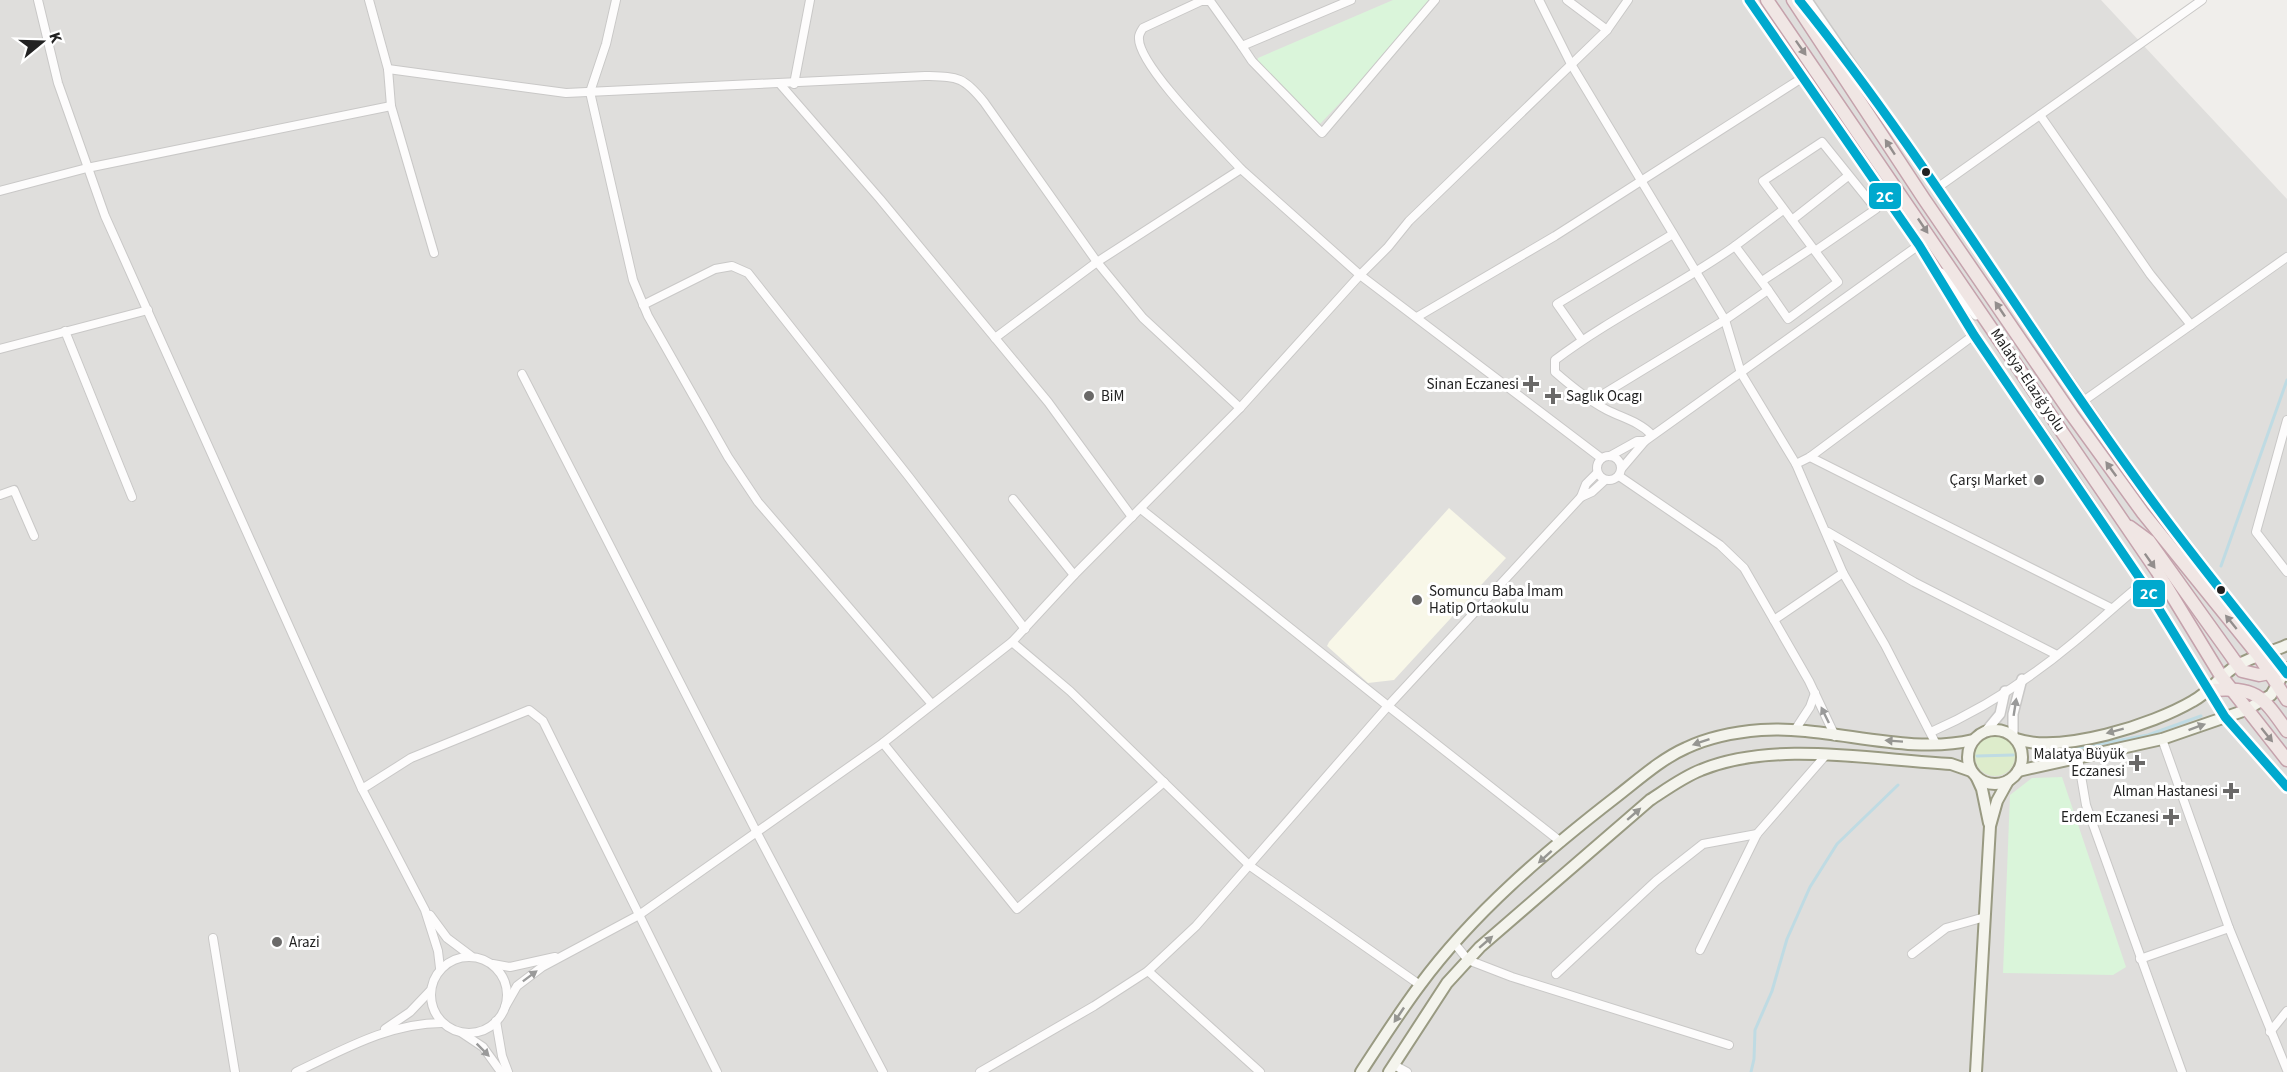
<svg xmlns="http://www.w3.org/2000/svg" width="2287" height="1072" viewBox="0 0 2287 1072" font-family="'Source Sans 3',sans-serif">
<rect width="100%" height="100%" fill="#f0eeeb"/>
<path fill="#dfdedc" d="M0 0H2101L2287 199V1072H0Z"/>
<path fill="#f8f7e8" d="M1449 508 1506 558 1394 680 1368 683 1327 646 1329 642Z"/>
<circle fill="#ddeccb" cx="1995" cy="756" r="20"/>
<g fill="#daf5da">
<path d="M1393 0H1438L1319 125 1256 63 1258 58Z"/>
<path d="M2062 777 2126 967 2113 975 2003 973 2010 795 2032 778Z"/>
</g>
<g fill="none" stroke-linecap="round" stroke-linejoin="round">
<g stroke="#bfdbe3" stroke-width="3">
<path d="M2221 566 2287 380"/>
<path d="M1977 756 2013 755"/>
<path d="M2035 756 2148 735 2201 716"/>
<path d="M1751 1072 1754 1059 1755 1030 1772 991 1787 939 1810 887 1837 844 1898 785"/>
</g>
<g stroke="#c9c8c7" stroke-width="10">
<g id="minor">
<path d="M38 0 58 83 105 216 362 789 425 910 438 951 440 968"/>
<path d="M369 0 388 69 391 106 434 253"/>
<path d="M616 0 606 44 590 92 633 280 648 316 728 457 758 502 931 703"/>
<path d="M1539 0 1571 64 1725 320 1741 373 1796 464 1810 457 1974 335"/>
<path d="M1567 0 1607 30"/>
<path d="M1242 46 1252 61 1322 133 1435 0"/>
<path d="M388 69 566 93 925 76C958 77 963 76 984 102L1097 262 1143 318 1240 408"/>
<path d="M780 84 880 199 1048 402 1132 517"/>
<path d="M794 84 810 0"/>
<path d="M2040 115 2150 274 2191 325"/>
<path d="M1241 169C1221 147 1136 64 1139 37 1139 34 1141 31 1143 28L1201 1H1210L1242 46 1351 0"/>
<path d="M1937 188 2202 0"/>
<path d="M0 191 87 168 391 106"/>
<path d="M1792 220 1848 176"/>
<path d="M1762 281 1812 248"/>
<path d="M1768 290 1788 319 1838 282 1763 181 1822 142 1876 209 1815 251"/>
<path d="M643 305 715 269 732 266 748 273 909 477 1025 629"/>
<path d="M1417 317 1555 236 1802 78"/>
<path d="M65 331 132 497"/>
<path d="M995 338 1097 262 1241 169 1360 275 1601 458"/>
<path d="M1582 340 1557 304 1673 234"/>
<path d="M0 349 148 310"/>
<path d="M522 374 757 833 883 1072"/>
<path d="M1592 401 1725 320 1768 290 1735 246 1783 210"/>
<path d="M2082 402 2287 257"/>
<path d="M2287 420 2256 532 2287 572"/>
<path d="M1652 435C1640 422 1623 418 1607 410 1588 400 1571 386 1555 372V360C1612 317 1677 287 1735 246"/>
<path d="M1645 441 1919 245"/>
<circle cx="1609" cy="468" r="12"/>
<path d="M1610 456 1637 441H1645L1622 468"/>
<path d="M1810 457 2111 608"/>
<path d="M1796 464 1843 573 1885 645 1936 744"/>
<path d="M1597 473 1586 484 1581 497 1592 492 1605 480"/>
<path d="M1619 476 1720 545 1744 568 1809 681 1835 736"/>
<path d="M0 495 14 490 34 536"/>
<path d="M1013 499 1074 575"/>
<path d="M1141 509 1388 706 1581 497"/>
<path d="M1828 532 1914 582 2057 655"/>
<path d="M1774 620 1843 573"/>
<path d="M1012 642 1070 691 1250 866 1420 985"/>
<path d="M1795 730 1810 707 1815 693"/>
<path d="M1931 732C1981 710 2031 678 2074 642 2097 623 2119 602 2143 583"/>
<path d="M2162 739 2229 928 2287 1070"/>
<path d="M883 743 1017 909 1164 782"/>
<path d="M2078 758 2086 805 2182 1072"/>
<path d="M362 789 411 758 529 710 543 721 717 1072"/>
<path d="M430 915 447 938 471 956"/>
<path d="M213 938 235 1072"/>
<path d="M1455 944 1468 960 1512 977 1729 1045"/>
<path d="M1700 950 1757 834 1825 756"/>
<path d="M1912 954 1946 928 1985 917"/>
<circle cx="469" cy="995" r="38"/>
<path d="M2140 959 2229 928"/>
<path d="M493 964 510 967 555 957"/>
<path d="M1148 971 1260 1072"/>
<path d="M1556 974 1656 881 1703 844 1757 834"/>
<path d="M505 1007 517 986 542 967 639 915 883 743 1012 642 1074 575 1240 408 1360 275 1388 247 1409 221 1607 30 1628 0"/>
<path d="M496 1021 502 1056 508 1072"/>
<path d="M385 1029 410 1012 430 991"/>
<path d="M2270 1032 2287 1011"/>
<path d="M462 1033 483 1047 501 1072"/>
<path d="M1394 1065 1407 1072"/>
<path d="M296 1072C343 1050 389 1023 442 1023"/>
<path d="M980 1072 1094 1006 1148 971 1196 926 1388 706 1561 842"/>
</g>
</g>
<g stroke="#c9c8c7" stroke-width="12">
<g id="tertiary">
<path d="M1749 0 1919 245 1974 335 2067 468 2143 583 2225 717 2287 787"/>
<path d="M1807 0 2142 487 2287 674"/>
<path d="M1941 273 1976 315"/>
<path d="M1986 731 2000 714 2005 691"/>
<path d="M2013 737V714L2022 679"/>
</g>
</g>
<g stroke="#999a82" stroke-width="14">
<g id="secondary">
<circle cx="1995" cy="757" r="27"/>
<path d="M2016 739C2062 754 2152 725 2193 701 2210 692 2220 676 2236 666 2252 656 2270 653 2287 645"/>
<path d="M2018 771 2162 739 2246 710 2271 695 2287 668"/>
<path d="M1977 778 1982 789 1989 823"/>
<path d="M1361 1072C1380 1043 1399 1013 1420 985 1473 913 1545 852 1616 797 1638 780 1661 759 1686 748 1709 737 1736 732 1761 730 1828 725 1906 756 1973 740"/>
<path d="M1389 1072 1447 983 1480 947 1650 800C1667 789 1683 777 1701 770 1773 740 1874 760 1951 764L1971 771"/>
<path d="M1976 1072 1990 826 1997 801 2008 781"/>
</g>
</g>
<g stroke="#c5a2ac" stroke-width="15">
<g id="trunk">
<path d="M1767 0 2157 571 2221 676 2287 760"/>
<path d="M1793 0 1924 199 2072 415 2143 513 2258 655 2287 700"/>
<path d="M2130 527 2149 541 2242 671 2259 675 2285 670"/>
<path d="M2209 690C2256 687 2261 694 2287 731"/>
</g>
</g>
<use href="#minor" stroke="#fdfcfc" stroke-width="8"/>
<use href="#tertiary" stroke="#fdfcfc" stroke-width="9"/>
<use href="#secondary" stroke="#f4f4ed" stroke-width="10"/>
<use href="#trunk" stroke="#f0e6e4" stroke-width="12"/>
<g stroke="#fff" stroke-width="14">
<g id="bus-1">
<path d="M1749 0 1919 245 1974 335 2143 583 2225 717 2287 787"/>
<path d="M1799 0C1924 155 2025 327 2142 487 2188 551 2239 612 2287 674"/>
</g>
</g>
<use href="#bus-1" stroke="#00a9ce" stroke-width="9"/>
</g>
<defs><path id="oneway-solid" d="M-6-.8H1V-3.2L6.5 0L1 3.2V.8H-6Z" transform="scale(1.5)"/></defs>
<g fill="#938e8d">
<use href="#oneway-solid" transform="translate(1801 48) rotate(55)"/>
<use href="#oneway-solid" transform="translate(1890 147) rotate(-123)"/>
<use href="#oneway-solid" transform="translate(1923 226) rotate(56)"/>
<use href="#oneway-solid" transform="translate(2000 309) rotate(-124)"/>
<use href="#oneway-solid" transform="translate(2111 469) rotate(-126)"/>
<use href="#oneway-solid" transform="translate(2150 561) rotate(55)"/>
<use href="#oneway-solid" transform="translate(2231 622) rotate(-129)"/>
<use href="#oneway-solid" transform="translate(2267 735) rotate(51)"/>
</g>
<g fill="#9a9a9a">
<use href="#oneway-solid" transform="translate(2015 707) rotate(-81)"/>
<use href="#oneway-solid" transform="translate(1825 715) rotate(-116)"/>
<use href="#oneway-solid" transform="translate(530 976) rotate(-37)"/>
<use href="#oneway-solid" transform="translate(483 1050) rotate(45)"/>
</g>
<g fill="#969692">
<use href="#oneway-solid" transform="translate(2197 727) rotate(-20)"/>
<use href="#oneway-solid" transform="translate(2115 731) rotate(165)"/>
<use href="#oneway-solid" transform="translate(1894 741) rotate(-176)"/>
<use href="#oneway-solid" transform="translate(1701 742) rotate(161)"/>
<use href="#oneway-solid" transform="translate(1634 814) rotate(-41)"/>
<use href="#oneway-solid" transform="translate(1545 857) rotate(138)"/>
<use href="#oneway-solid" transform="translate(1486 942) rotate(-41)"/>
<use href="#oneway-solid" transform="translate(1399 1015) rotate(124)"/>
</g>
<g fill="#222" stroke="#fff" stroke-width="2">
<circle cx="1926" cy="172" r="5"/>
<circle cx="2221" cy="590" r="5"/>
</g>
<g fill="#6a6968" stroke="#fff" stroke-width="2">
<path d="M1528 375h6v6h6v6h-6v6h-6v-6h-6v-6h6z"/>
<circle cx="1089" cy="396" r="6"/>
<path d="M1550 387h6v6h6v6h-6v6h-6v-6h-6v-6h6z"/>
<circle cx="2039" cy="480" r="6"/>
<circle cx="1417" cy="600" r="6"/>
<path d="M2134 754h6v6h6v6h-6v6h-6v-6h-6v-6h6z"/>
<path d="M2228 782h6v6h6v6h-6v6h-6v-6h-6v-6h6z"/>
<path d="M2168 808h6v6h6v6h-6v6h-6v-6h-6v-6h6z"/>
<circle cx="277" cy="942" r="6"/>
</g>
<g text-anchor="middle" stroke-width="6" stroke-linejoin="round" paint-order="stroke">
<g font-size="15" fill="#222" stroke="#fff">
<text transform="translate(2028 380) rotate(56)" y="5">Malatya-Elazığ yolu</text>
</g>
<g font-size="15" fill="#222" stroke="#fff" text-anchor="end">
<text x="1519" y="389">Sinan Eczanesi</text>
<text x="1101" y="401" text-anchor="start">BiM</text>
<text x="1566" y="401" text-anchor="start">Saglık Ocagı</text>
<text x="2027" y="485">Çarşı Market</text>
<text x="1429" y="596" text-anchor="start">Somuncu Baba İmam<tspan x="1429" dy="17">Hatip Ortaokulu</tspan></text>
<text x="2125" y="759">Malatya Büyük<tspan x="2125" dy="17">Eczanesi</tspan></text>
<text x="2218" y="796">Alman Hastanesi</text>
<text x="2159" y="822">Erdem Eczanesi</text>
<text x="289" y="947" text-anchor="start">Arazi</text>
</g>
</g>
<g stroke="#fff" stroke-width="2">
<rect x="1868" y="182" width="34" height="28" rx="6" fill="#00a9ce"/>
<rect x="2132" y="579" width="34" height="29" rx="6" fill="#00a9ce"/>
</g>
<g font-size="16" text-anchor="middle" font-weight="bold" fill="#fff">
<text x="1885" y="202">2C</text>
<text x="2149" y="599">2C</text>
</g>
<g transform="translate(42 42) rotate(71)" stroke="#ffffff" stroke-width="4.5" paint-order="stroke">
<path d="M0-4.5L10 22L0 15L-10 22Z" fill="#222222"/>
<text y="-9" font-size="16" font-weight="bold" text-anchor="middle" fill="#222222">K</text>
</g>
</svg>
